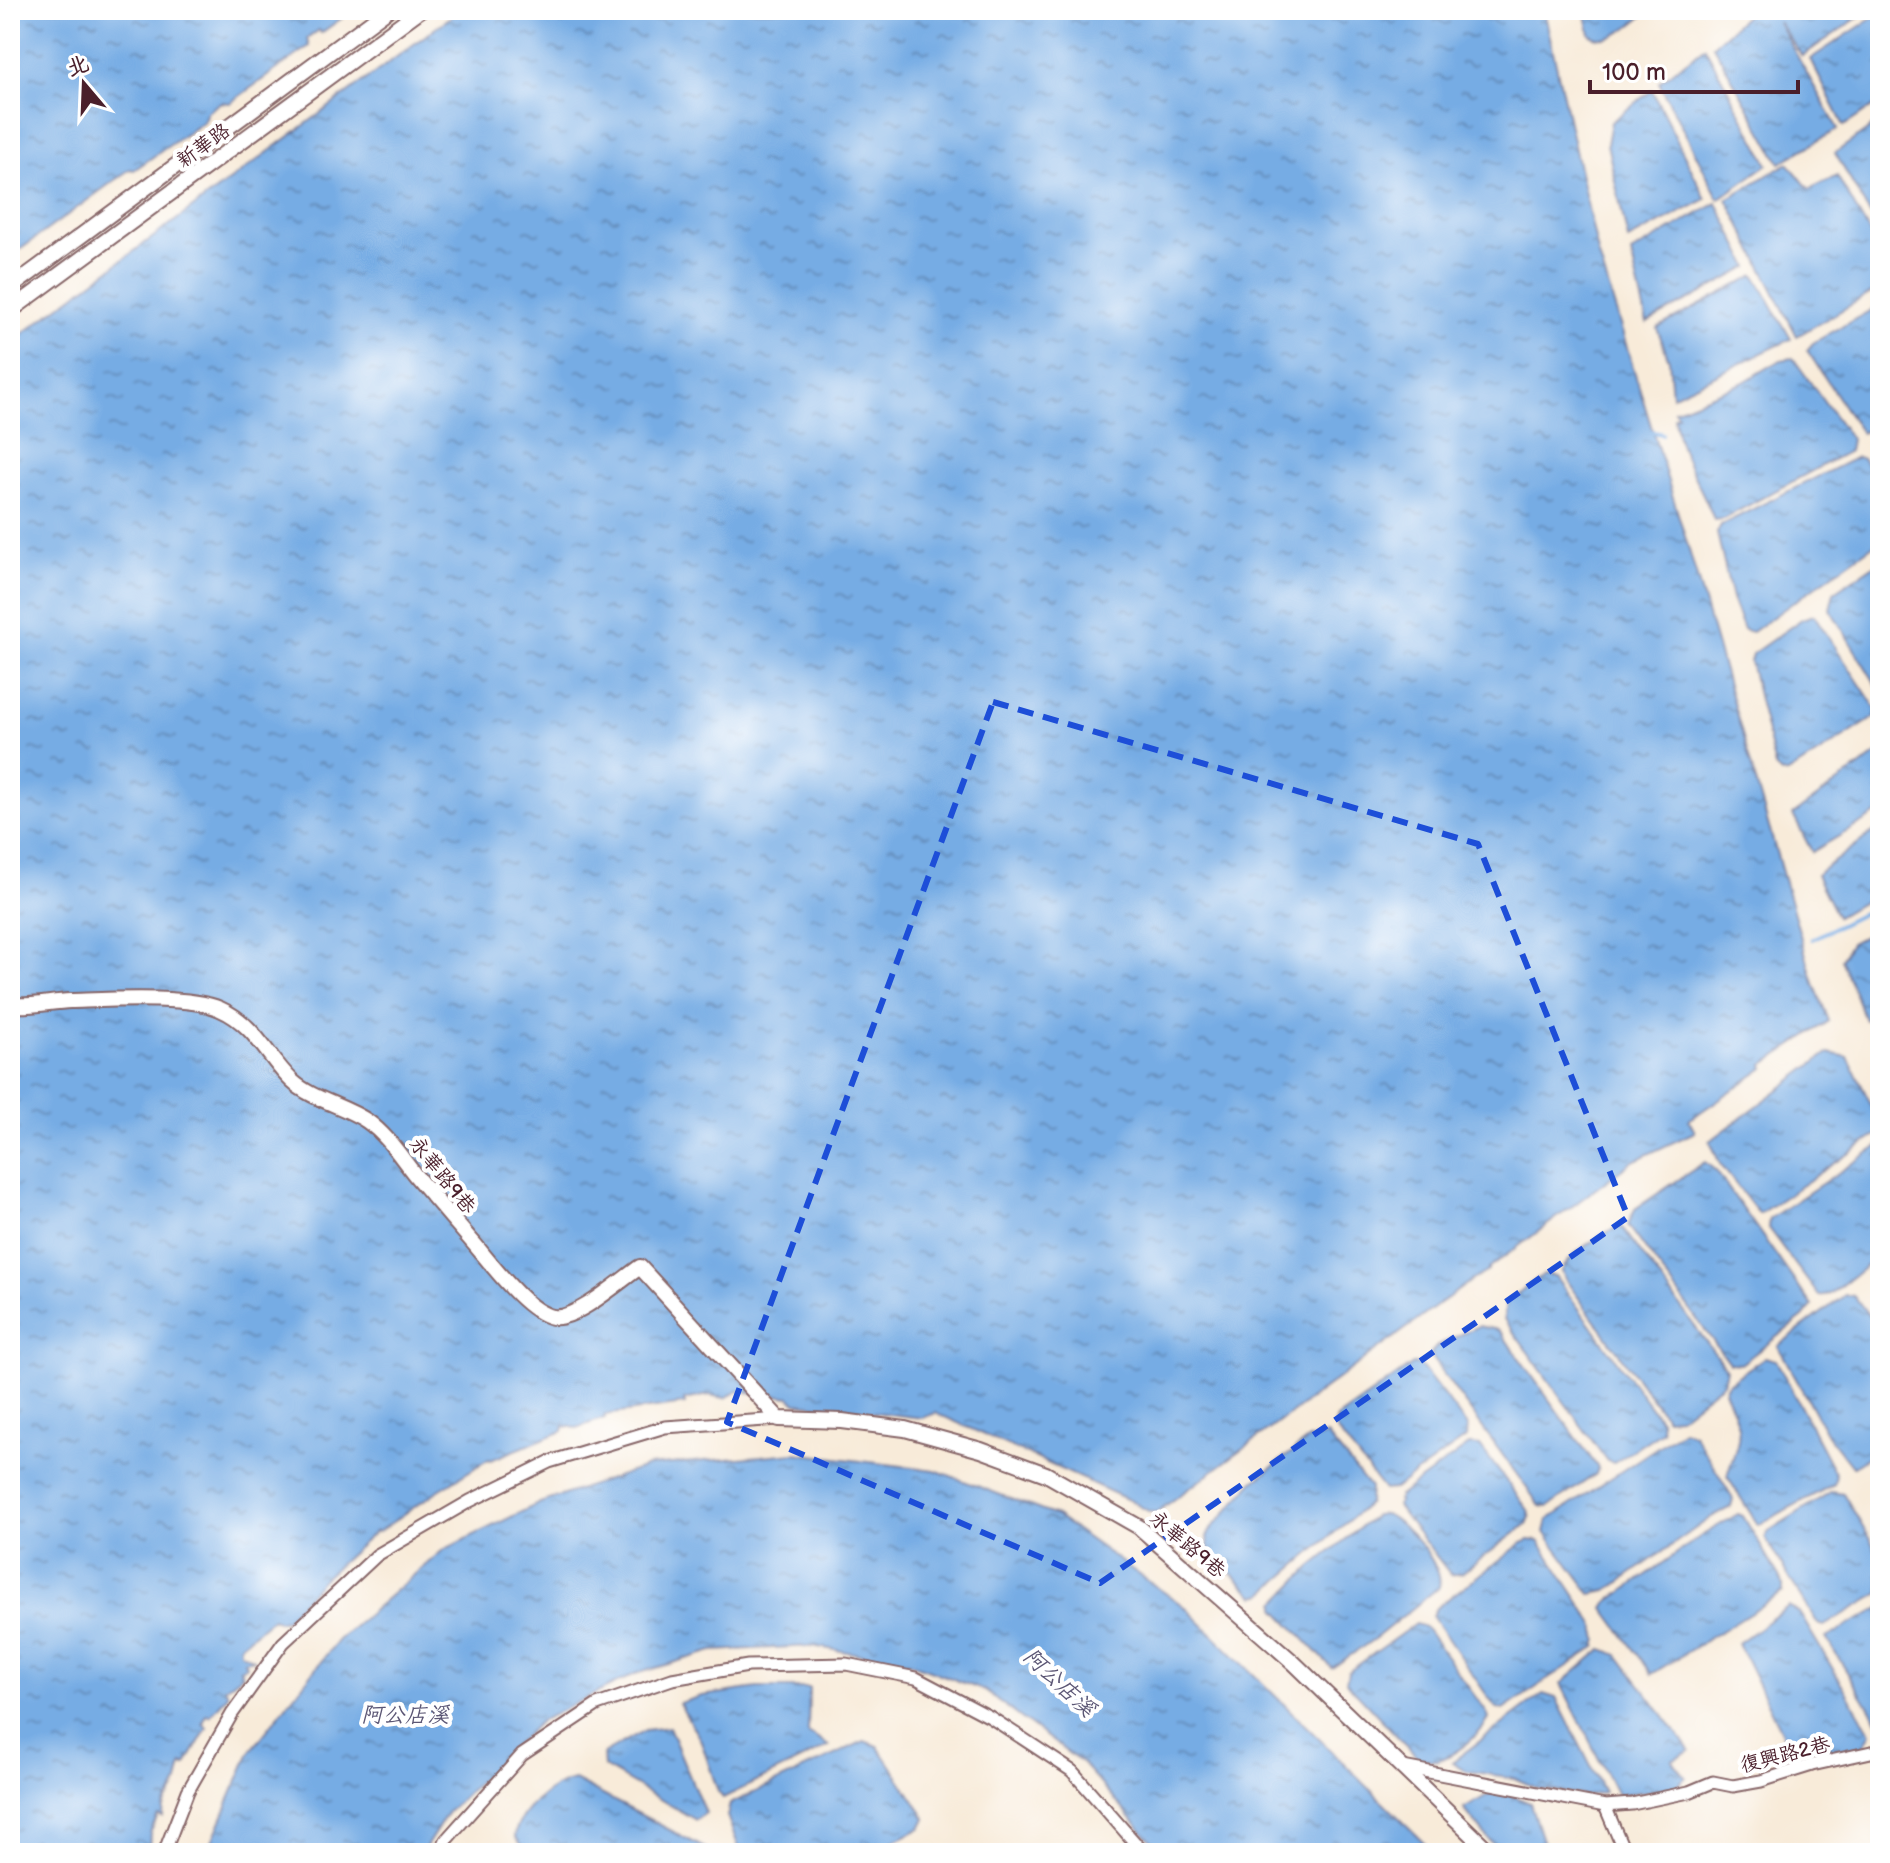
<svg xmlns="http://www.w3.org/2000/svg" width="1890" height="1863" viewBox="0 0 1890 1863" font-family="'Balsamiq Sans','LXGW WenKai TC',sans-serif">
<defs>
<pattern id="water-ripples" width="26" height="14" patternUnits="userSpaceOnUse" patternTransform="scale(2)"><rect width="26" height="14" fill="#76ace4"/><path d="M2 4q2-2 4 0t4 0M15 11q2-2 4 0t4 0" fill="none" stroke="#638bb9"/></pattern>
</defs>
<rect width="100%" height="100%" fill="#fff"/>
<filter id="ink" filterUnits="userSpaceOnUse"><feTurbulence type="fractalNoise" baseFrequency=".0125" numOctaves="2"/><feDisplacementMap in="SourceGraphic" scale="16" xChannelSelector="R" yChannelSelector="G"/><feConvolveMatrix kernelMatrix="1 2 1 2 8 2 1 2 1" color-interpolation-filters="sRGB"/></filter>
<filter id="wash" filterUnits="userSpaceOnUse"><feTurbulence type="fractalNoise" baseFrequency=".006" numOctaves="4" result="noise"/><feDisplacementMap in="SourceGraphic" scale="32" xChannelSelector="R" yChannelSelector="G"/><feGaussianBlur stdDeviation="1.8" result="paint"/><feColorMatrix in="noise" values="0 0 0 0 0 0 0 0 0 0 0 0 0 0 0 0 0 1.4 0 .05"/><feComposite in="paint" operator="in"/></filter>
<g filter="url(#wash)">
<rect width="100%" height="100%" fill="#f8ebd9"/>
<g fill="url(#water-ripples)" stroke="#606688" stroke-width="2">
<path d="M10 10H353L321 33 319 30 307 39 309 46 230 103 221 102 207 112 203 122 134 170 130 169 10 257Z"/>
<path d="M460 10H1544L1598 253 1687 543 1814 983 1829 1021 1763 1065 1764 1068 1689 1120 1695 1132 1633 1161 1488 1269V1271L1472 1280 1157 1512H1150L1129 1500 936 1413 922 1418 796 1403 790 1397 738 1391 725 1398 709 1395 684 1400 685 1404 604 1415 605 1418 577 1428 564 1426 563 1431 491 1460 489 1459 436 1492 378 1532 376 1531 322 1580 286 1619 279 1621 273 1618 240 1645V1652L253 1659 244 1661 246 1666 240 1669 243 1674 225 1688 228 1695 210 1716 207 1714 203 1723 207 1728 185 1766 183 1764C179 1771 180 1778 177 1785 172 1799 163 1798 163 1817L158 1816 150 1833 149 1853H10V343Z"/>
<path d="M1585 10H1651C1635 21 1609 49 1590 34Z"/>
<path d="M1752 10H1869L1802 56 1778 22 1838 129 1780 163 1713 45Z"/>
<path d="M1880 13V102L1844 126 1810 59Z"/>
<path d="M1705 47 1768 164 1719 199 1659 82Z"/>
<path d="M1652 90 1706 199 1628 240 1607 144 1611 122Z"/>
<path d="M1880 121V232L1835 153Z"/>
<path d="M1788 163 1809 189 1837 176 1880 251V288L1797 336 1727 199Z"/>
<path d="M1717 203 1749 267 1647 323 1631 253Z"/>
<path d="M1755 275 1791 339 1672 396 1669 360 1657 328Z"/>
<path d="M1880 305V424L1861 433 1807 350 1813 343Z"/>
<path d="M1793 358 1851 439 1849 451 1723 519 1714 520C1702 485 1677 454 1674 416L1678 415 1674 410 1742 383 1781 360Z"/>
<path d="M1857 457 1863 459 1880 489V540L1752 632 1744 630 1732 599 1717 533 1721 525Z"/>
<path d="M1880 561V691L1830 609 1834 592Z"/>
<path d="M1814 615 1877 710 1875 717 1788 773 1781 774 1775 767 1750 662 1752 654 1802 619Z"/>
<path d="M1880 752V812L1812 852 1793 815Z"/>
<path d="M1880 827V892L1837 917 1816 875Z"/>
<path d="M1880 928V1014L1865 1020 1841 959 1851 943Z"/>
<path d="M1828 1053 1848 1057 1879 1121 1880 1133 1759 1214 1720 1164 1710 1141Z"/>
<path d="M1880 1145V1255L1830 1294 1819 1296 1768 1228 1769 1219Z"/>
<path d="M1705 1162 1716 1171 1812 1306 1803 1317 1741 1364 1729 1363 1628 1225 1635 1209Z"/>
<path d="M1622 1227 1726 1369 1723 1383 1679 1417 1666 1418 1565 1279 1562 1271C1569 1255 1604 1230 1622 1227Z"/>
<path d="M1544 1274 1555 1276 1660 1420 1662 1431 1614 1463 1607 1461 1504 1319 1506 1302Z"/>
<path d="M1845 1295 1854 1296 1880 1330V1449L1852 1467 1827 1435 1778 1346Z"/>
<path d="M1478 1326 1499 1330 1598 1468 1596 1474 1548 1507 1540 1506 1434 1361 1431 1353 1437 1346Z"/>
<path d="M1765 1357 1776 1360 1836 1475 1834 1484 1758 1525 1727 1476C1742 1429 1744 1437 1724 1390L1728 1383Z"/>
<path d="M1413 1364 1420 1365 1467 1426 1466 1438 1394 1489 1384 1490 1334 1427 1337 1418Z"/>
<path d="M1683 1430 1694 1434 1731 1495 1733 1500 1731 1507 1713 1516 1607 1591 1591 1594 1545 1532 1548 1520Z"/>
<path d="M1327 1435 1370 1488 1369 1503 1263 1594 1255 1596 1209 1551 1207 1537 1212 1528 1254 1481 1309 1439Z"/>
<path d="M1469 1445 1480 1446 1528 1510 1530 1517 1527 1524 1462 1573 1451 1575 1397 1506 1399 1496Z"/>
<path d="M795 1453 935 1470 1056 1516 1185 1607 1435 1853H1162L1083 1764 985 1691 911 1663 812 1646 713 1651 635 1674 540 1721 448 1812 422 1853H207L250 1752 338 1640 443 1550 540 1503 648 1466Z"/>
<path d="M1832 1491 1843 1493 1880 1557V1593L1824 1626 1818 1624 1765 1538 1769 1531Z"/>
<path d="M1385 1514C1404 1522 1445 1566 1439 1587L1377 1637 1332 1668 1276 1609V1603L1311 1567 1376 1515Z"/>
<path d="M1738 1514 1743 1516 1783 1584V1592L1652 1674 1604 1608 1607 1603 1701 1536Z"/>
<path d="M1529 1540 1539 1541 1594 1624 1598 1639 1596 1647 1503 1710 1495 1707 1432 1616 1436 1608 1522 1543Z"/>
<path d="M1789 1606 1800 1614 1871 1733 1862 1749 1802 1761 1791 1752 1738 1643Z"/>
<path d="M1880 1608V1725L1826 1638Z"/>
<path d="M1415 1624 1425 1627 1487 1713 1489 1719C1480 1735 1456 1755 1438 1760 1431 1761 1425 1759 1418 1758L1346 1682 1348 1672Z"/>
<path d="M1602 1649 1618 1655 1690 1751 1672 1760 1686 1777 1674 1788 1617 1795 1561 1684Z"/>
<path d="M757 1688H809L808 1733 829 1746 723 1798 718 1792 701 1741 679 1703 702 1696Z"/>
<path d="M1543 1694 1556 1698 1604 1792 1586 1796 1539 1789 1514 1778 1467 1771 1452 1762Z"/>
<path d="M669 1727 705 1813 696 1820 604 1767 603 1754 645 1730Z"/>
<path d="M864 1741 878 1746 926 1818 921 1828 871 1853H741L727 1816 730 1804Z"/>
<path d="M574 1780 714 1853H529L515 1837C517 1812 550 1785 574 1780Z"/>
<path d="M1497 1789 1530 1803 1546 1853H1500L1464 1809Z"/>
</g>
<g fill="none" stroke-linecap="round" stroke-linejoin="round">
<g stroke="#76ace4" stroke-width="4">
<path d="M1649 431 1662 434"/>
<path d="M1812 939 1880 905"/>
</g>
</g>
</g>
<g filter="url(#ink)">
<g fill="none" stroke-linecap="round" stroke-linejoin="round">
<g stroke="#876668" stroke-width="15">
<g id="minor">
<path d="M1403 1767 1605 1806 1632 1804 1689 1792 1713 1782 1733 1786 1761 1781 1812 1765 1880 1750"/>
<path d="M1605 1806 1625 1853"/>
<path d="M164 1853 188 1791 232 1714 283 1643 377 1555 470 1501 549 1462 665 1427 779 1419"/>
<path d="M440 1853 446 1840 522 1755 597 1705 672 1679 748 1666 846 1664 916 1678 990 1717 1072 1771 1144 1853"/>
</g>
</g>
<g stroke="#876668" stroke-width="18">
<g id="tertiary">
<path d="M10 288 387 10"/>
<path d="M10 311 420 10"/>
<path d="M10 1005C31 1007 50 1002 70 1001 107 1000 188 995 220 1009 255 1024 267 1057 292 1081 311 1099 345 1106 367 1121 387 1135 400 1156 415 1175 433 1197 452 1218 470 1239 489 1260 525 1312 553 1317 575 1321 621 1280 640 1267L779 1419 842 1421 905 1429 981 1450 1046 1474 1139 1527 1294 1663 1491 1853"/>
</g>
</g>
<use href="#minor" stroke="#fff" stroke-width="11"/>
<use href="#tertiary" stroke="#fff" stroke-width="14"/>
</g>
</g>
<path fill="none" stroke="#1d4ed8" stroke-width="6" stroke-dasharray="16 10" stroke-linejoin="round" d="M993 702 1478 844 1628 1217 1100 1583 727 1422Z"/>
<g text-anchor="middle" stroke-width="8" stroke-linejoin="round" paint-order="stroke">
<g font-size="20" fill="#4a1f2b" stroke="#fff">
<text transform="translate(203 145) rotate(-36)" y="7">新華路</text>
<text transform="translate(443 1175) rotate(51)" y="7">永華路9巷</text>
<text transform="translate(1188 1544) rotate(40)" y="7">永華路9巷</text>
<text transform="translate(1785 1754) rotate(-14)" y="7">復興路2巷</text>
</g>
<g font-size="22" font-style="italic" fill="#5c5775" stroke="#fff">
<text transform="translate(1060 1682) rotate(43)" y="8">阿公店溪</text>
<text x="405" y="1722">阿公店溪</text>
</g>
</g>
<rect width="1890" height="1863" fill="none" stroke="#fff" stroke-width="40"/>
<g transform="translate(84 84) rotate(341)" stroke="#ffffff" stroke-width="6" paint-order="stroke">
<path d="M0-6L14 30L0 20L-14 30Z" fill="#4a1f2b"/>
<text y="-12" font-size="22" font-weight="bold" text-anchor="middle" fill="#4a1f2b">北</text>
</g>
<path d="M1590 80v12h208v-12" fill="none" stroke="#4a1f2b" stroke-width="4"/>
<text x="1602" y="80" font-size="24" fill="#4a1f2b" stroke="#ffffff" stroke-width="6" paint-order="stroke">100 m</text>
</svg>
